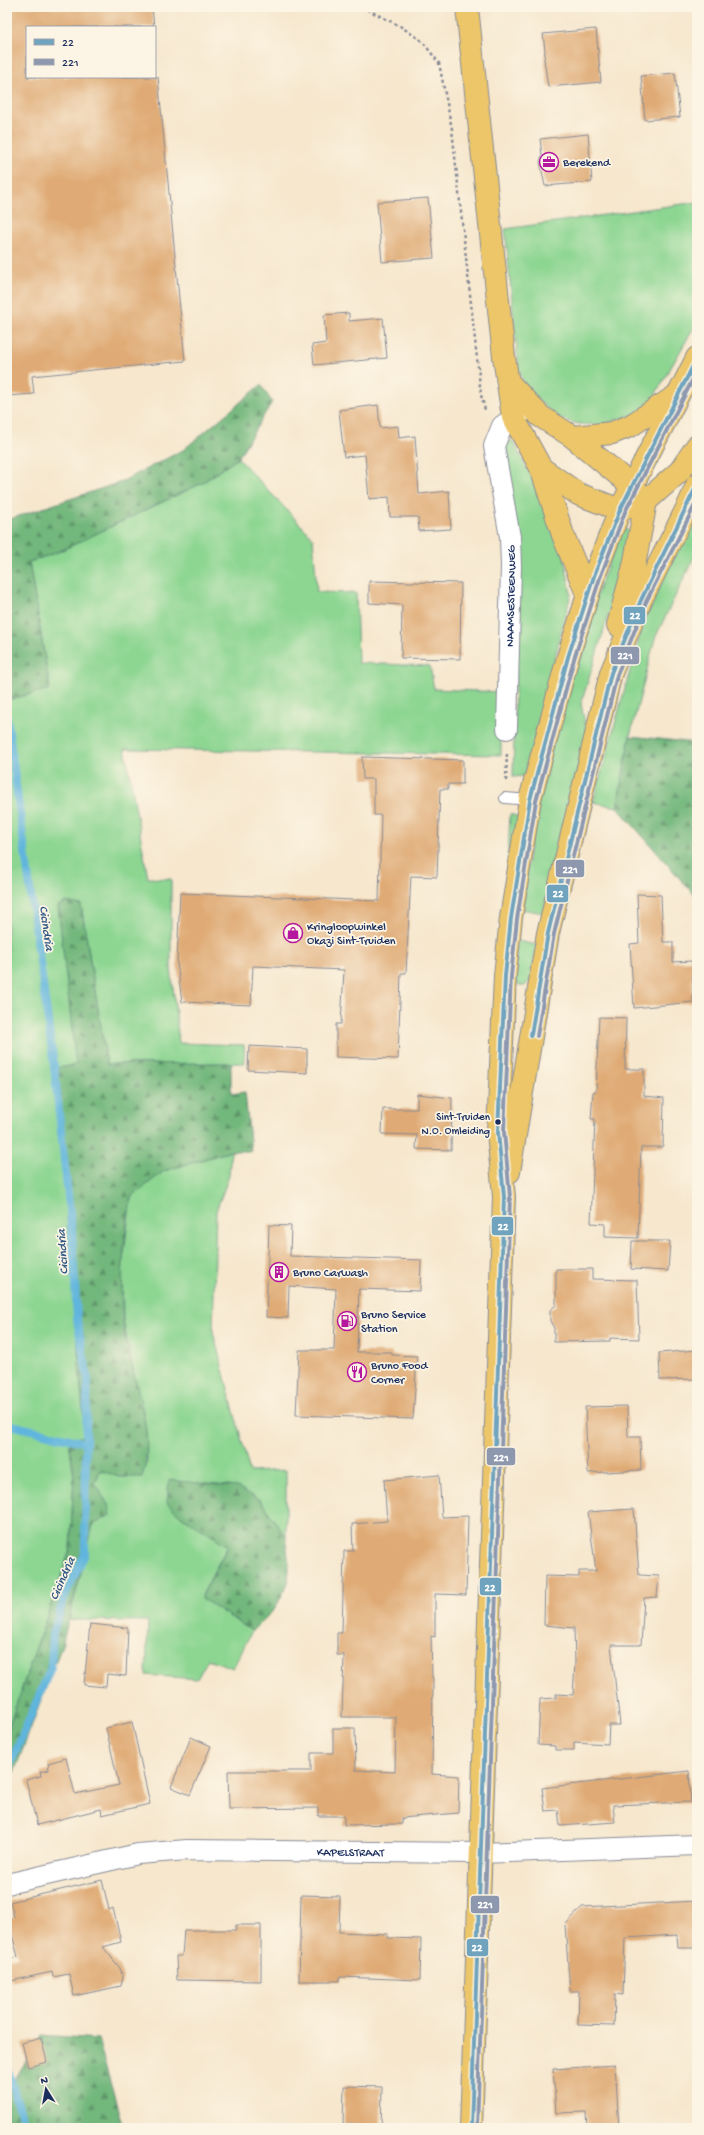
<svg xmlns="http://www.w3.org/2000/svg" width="704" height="2135" viewBox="0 0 704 2135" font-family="'Gochi Hand',sans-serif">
<defs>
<pattern id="forest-firs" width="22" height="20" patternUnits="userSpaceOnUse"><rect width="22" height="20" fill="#72b77c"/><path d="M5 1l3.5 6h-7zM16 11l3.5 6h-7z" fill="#5d9569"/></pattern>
</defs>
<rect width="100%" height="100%" fill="#fcf5e5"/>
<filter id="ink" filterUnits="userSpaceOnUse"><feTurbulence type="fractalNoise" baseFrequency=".025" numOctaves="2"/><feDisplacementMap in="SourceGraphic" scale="8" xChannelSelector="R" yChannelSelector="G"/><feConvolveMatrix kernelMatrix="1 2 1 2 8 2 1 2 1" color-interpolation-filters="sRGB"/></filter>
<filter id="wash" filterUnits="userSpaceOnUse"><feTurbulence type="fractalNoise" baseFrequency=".012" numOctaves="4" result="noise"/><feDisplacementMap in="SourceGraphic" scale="16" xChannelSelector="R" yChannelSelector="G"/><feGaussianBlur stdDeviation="0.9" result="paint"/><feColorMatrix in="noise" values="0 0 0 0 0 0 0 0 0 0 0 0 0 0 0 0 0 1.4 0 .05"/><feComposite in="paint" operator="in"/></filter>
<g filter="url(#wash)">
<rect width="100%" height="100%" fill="#f6e7cd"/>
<g fill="#8dd692" stroke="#548278">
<path d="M697 202V322L651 402 635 414 601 425 579 424 560 419 528 392 519 372 505 229Z"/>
<path d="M513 441 535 484 563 551 571 594 525 776 513 777 518 560 503 447 505 442Z"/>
<path d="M238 458 313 538 317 592 356 593 358 663 430 666 434 689 501 692V755L125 749 148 878 171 879V968L179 1043 244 1045 245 1063 107 1064 81 905 59 906 76 1065 52 1069 58 1106 85 1436 69 1440 74 1477 70 1550 7 1731V700L50 689 29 562 58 552 202 483Z"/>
<path d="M697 505V551L655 638 630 736 617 807 593 802 644 621Z"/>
<path d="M622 529H626L630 532 632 538 581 704 587 733 543 913 521 909 536 805 583 629Z"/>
<path d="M510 814 519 817 507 874Z"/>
<path d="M517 941 537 945 530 981 525 986 517 984 514 981Z"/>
<path d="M231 1151 229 1176 216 1211 213 1332 250 1472 286 1470V1537L260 1500 181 1516 228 1545 201 1597 252 1631 233 1668 208 1659 197 1679 146 1675 148 1621 69 1620 93 1525 108 1505 95 1483 100 1470 119 1477 147 1463 146 1433 123 1320 122 1269 131 1197 164 1171Z"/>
</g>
<g fill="url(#forest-firs)" stroke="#46736d">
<path d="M261 385 272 402 238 458 202 483 58 552 29 562 50 689 7 700V520L121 482 183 450Z"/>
<path d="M630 736 697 743V898L617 807Z"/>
<path d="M66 902 81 905 107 1064 231 1063V1094L245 1092 251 1151H231L164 1171 131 1197C124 1237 120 1278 123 1319 126 1368 159 1428 142 1477H119L100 1470 95 1483 108 1505 110 1515 93 1525 62 1645 7 1791V1731L70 1550 74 1477 69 1439 85 1436 58 1106 52 1069 76 1065 58 906Z"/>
<path d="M169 1480 237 1487 260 1500 286 1537 289 1568 288 1583 275 1609 252 1631 201 1598 228 1546 181 1516 167 1503Z"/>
<path d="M41 2035 98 2039 123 2128H7V2093Z"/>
</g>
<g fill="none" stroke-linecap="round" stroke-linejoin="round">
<g stroke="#61b5dd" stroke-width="8">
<path d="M7 718 54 1066 72 1232 77 1320 88 1379 86 1431 85 1554 66 1593 53 1632 51 1667 7 1772"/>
<path d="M7 1424 86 1443"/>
<path d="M7 2067 25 2128"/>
</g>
</g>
<g id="blocks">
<g fill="#dfaa74">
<path d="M7 7H152L154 27H27V77H158L185 361 32 376 34 394 7 396Z"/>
<path d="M596 29 601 82 548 87 544 59 545 51 543 34Z"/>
<path d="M675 73 680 117 645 120 641 76Z"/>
<path d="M588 134 592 182 545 186 540 162 542 155 540 139Z"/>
<path d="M428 198 434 258 382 262 377 202Z"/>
<path d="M349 313V321L383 318 387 358 314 365 312 345 326 343 324 315Z"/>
<path d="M378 405 380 428 398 426 399 438 415 436 419 494 449 491 451 529 419 531 418 517H390L389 497 369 499 365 455 344 457 339 410Z"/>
<path d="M369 581 461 583 460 659 401 658 402 605 369 603Z"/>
<path d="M362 757 463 760V784H448V789H440L437 877 411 876 406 973H401L398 1059 336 1057V1024H341L344 970 253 966 251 1005 182 1002 177 963 180 893 379 901 381 815H374V779H363Z"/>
<path d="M637 894 661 895 663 942H673V962L692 961 693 1002 634 1008 630 944 639 943Z"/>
<path d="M599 1017 626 1018 625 1069H644V1096L664 1098 663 1147H641L638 1238 605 1237V1224L591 1223 595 1119H591L593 1092 596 1091Z"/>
<path d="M249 1046 307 1049V1073L248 1070Z"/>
<path d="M417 1094 452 1098 451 1150 416 1149 417 1135 382 1134 383 1109H417Z"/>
<path d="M269 1225 291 1226 290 1256 421 1260 420 1291 359 1289 357 1352H392V1355L417 1356 413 1419 296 1415 299 1350H334L336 1289 289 1286 288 1318 266 1317Z"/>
<path d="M632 1241H670L668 1271 631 1269Z"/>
<path d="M556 1269H592V1279L637 1280 639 1339 610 1338V1341L554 1342V1328L550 1321V1310L556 1305Z"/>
<path d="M697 1350V1379L660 1380 659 1353Z"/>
<path d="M627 1406 628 1437H640L641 1470 588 1473 585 1407Z"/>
<path d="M439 1475 442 1517 468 1516 466 1595 435 1594V1637L431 1636 432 1678H433L432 1774 459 1776 458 1813 402 1818V1824L344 1825V1816H318V1808L229 1809 228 1771H311V1753H333V1728H355L356 1770 395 1772 396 1717H342L344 1655H337V1633H342L344 1551H353L352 1524 387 1521 384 1480Z"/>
<path d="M634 1509 639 1575 659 1576 657 1597 644 1598 641 1645H611L620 1725H609L608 1744 574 1742V1750H555V1746L538 1745 540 1699 556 1698V1694L573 1695 575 1663 574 1628 544 1625 545 1576 579 1577V1571H596L588 1512Z"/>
<path d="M90 1624 128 1628 126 1676 107 1674 106 1687 84 1685Z"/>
<path d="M132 1722 150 1804 102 1815 101 1809 37 1825 26 1780 41 1776 40 1772 49 1770 48 1763 66 1758 75 1794 119 1785 106 1728Z"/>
<path d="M191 1737 211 1746 190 1795 171 1787Z"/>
<path d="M689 1771 691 1802 613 1805 615 1822 560 1826 558 1810 545 1811 542 1788Z"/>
<path d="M102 1880 109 1910 113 1908 121 1942 103 1947 120 1968 123 1977 121 1986 74 1996 69 1974 53 1977 52 1972 11 1981 7 1959 18 1957 8 1919 14 1917 10 1902Z"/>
<path d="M301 1895 340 1896 339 1932 388 1934V1938L421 1939 420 1980 340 1977V1981H299Z"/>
<path d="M697 1901V1948H678L677 1935 625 1938 623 1995 615 1994 614 2026 578 2025 579 1991H570L565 1925 582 1907Z"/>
<path d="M236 1925H261V1981L177 1980 176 1956H182L184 1930H236Z"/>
<path d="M41 2038 47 2062 28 2067 22 2043Z"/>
<path d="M615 2065 619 2128H587L586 2112 556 2113 553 2069Z"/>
<path d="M344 2086 382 2087 381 2128H359V2124H343Z"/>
</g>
</g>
</g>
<g filter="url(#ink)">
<use href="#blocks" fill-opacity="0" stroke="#888b96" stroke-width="1"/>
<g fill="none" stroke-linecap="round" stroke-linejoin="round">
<g stroke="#888b96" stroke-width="12">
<path id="service" d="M505 798 530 800"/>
</g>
<g stroke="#888b96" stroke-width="22">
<g id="minor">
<path id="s1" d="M507 729 511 566 510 537 494 446 502 426 526 409"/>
<path id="s2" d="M7 1884 138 1854 187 1850 480 1853 697 1845"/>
</g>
</g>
<g stroke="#888b96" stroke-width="24">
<g id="primary">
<path d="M467 7 504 357 513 417 541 468 578 494 620 510 646 501 680 471 697 446"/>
<path d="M509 383 540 416 573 437 633 487 646 501 634 566 618 625"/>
<path d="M573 437 612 433 630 426 676 396"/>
<path d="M541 468 563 535 588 596"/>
<path d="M509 1172 548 933 611 673 641 600 690 502 697 485"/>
<path d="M471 2128 504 1197 498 1132 505 976 511 918 530 800 568 657 594 576 620 510 697 358"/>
</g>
</g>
<g stroke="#888b96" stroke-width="2.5" stroke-dasharray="3 3" stroke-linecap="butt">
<path d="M362 7 400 26 422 41 439 63 452 129 481 395 485 410"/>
<path d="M506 781 507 752"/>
</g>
<use href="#service" stroke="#fff" stroke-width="10"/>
<use href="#minor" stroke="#fff" stroke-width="20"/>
<use href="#primary" stroke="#ecc669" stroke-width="22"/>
<g stroke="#fcf5e5" stroke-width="7">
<g id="bus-1">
<path d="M531 1035 548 933 611 673 641 600 697 485"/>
<path d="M471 2128 504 1197 498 1132 505 976 511 918 530 800 568 657 594 576 620 510 697 358"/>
</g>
</g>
<g stroke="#fcf5e5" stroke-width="7">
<g id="bus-2">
<path d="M537 1036 554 934 617 675 646 602 697 501"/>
<path d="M477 2128 510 1197 504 1132 511 976 517 919 536 801 574 659 600 578 625 512 697 371"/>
</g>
</g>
<use href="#bus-1" stroke="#70a3bd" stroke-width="4"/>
<use href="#bus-2" stroke="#8d97ae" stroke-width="4"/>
</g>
</g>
<defs>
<g id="office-ring" transform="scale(1)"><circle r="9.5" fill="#fcf5e5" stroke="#b5179e" stroke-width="1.5"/><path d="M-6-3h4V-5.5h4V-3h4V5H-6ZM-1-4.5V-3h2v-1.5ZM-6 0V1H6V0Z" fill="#b5179e"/></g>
<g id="shop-ring" transform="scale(1)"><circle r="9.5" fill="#fcf5e5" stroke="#b5179e" stroke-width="1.5"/><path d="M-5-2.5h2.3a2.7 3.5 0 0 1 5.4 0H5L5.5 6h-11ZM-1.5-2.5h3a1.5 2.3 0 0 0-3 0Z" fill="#b5179e"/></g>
<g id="building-ring" transform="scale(1)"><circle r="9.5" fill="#fcf5e5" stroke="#b5179e" stroke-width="1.5"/><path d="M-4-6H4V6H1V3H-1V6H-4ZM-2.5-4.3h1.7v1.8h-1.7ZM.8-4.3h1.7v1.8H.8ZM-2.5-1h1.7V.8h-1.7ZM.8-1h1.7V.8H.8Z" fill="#b5179e"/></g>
<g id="fuel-ring" transform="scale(1)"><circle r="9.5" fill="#fcf5e5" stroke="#b5179e" stroke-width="1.5"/><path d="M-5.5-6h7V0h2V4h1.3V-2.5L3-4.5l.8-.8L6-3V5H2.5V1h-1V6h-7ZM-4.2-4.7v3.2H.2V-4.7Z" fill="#b5179e"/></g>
<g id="restaurant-ring" transform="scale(1)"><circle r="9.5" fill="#fcf5e5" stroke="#b5179e" stroke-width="1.5"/><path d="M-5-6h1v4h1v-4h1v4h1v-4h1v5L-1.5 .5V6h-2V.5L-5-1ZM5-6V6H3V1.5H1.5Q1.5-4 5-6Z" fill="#b5179e"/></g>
</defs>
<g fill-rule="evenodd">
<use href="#office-ring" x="549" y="162"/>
<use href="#shop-ring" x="293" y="933"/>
<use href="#building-ring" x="279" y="1272"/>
<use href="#fuel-ring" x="347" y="1321"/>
<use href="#restaurant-ring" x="357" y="1372"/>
</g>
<circle fill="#1b2f5e" stroke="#fcf5e5" stroke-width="1.5" cx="498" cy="1122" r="3.5"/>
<g text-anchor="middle" stroke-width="3.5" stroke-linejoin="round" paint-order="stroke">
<g font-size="11" fill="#1b2f5e" stroke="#fcf5e5" text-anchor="end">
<text x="490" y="1120">Sint-Truiden<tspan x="490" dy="14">N.O. Omleiding</tspan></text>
</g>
<g font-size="12" fill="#1b2f5e" stroke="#fcf5e5" text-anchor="start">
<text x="563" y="166">Berekend</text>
<text x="307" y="930">Kringloopwinkel<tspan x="307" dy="14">Okazi Sint-Truiden</tspan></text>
<text x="293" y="1276">Bruno Carwash</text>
<text x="361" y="1318">Bruno Service<tspan x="361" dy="14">Station</tspan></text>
<text x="371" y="1369">Bruno Food<tspan x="371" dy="14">Corner</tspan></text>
</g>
<g font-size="12" fill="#1b2f5e" stroke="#fcf5e5">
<text dy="4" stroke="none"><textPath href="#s1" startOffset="133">NAAMSESTEENWEG</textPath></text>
<text dy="4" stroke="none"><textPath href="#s2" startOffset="347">KAPELSTRAAT</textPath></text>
</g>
<g font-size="13" font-style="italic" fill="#305784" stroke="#fcf5e5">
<text transform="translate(48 928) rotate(82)" y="5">Cicindria</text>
<text transform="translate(61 1252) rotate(-94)" y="5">Cicindria</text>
<text transform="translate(61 1578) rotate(-66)" y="5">Cicindria</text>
</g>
</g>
<g stroke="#fcf5e5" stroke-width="1.5">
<rect x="623" y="606" width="23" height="19" rx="4" fill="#70a3bd"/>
<rect x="610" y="646" width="30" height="19" rx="4" fill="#8d97ae"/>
<rect x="555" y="859" width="30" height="19" rx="4" fill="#8d97ae"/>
<rect x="546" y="884" width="23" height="19" rx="4" fill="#70a3bd"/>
<rect x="491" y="1216" width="23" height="20" rx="4" fill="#70a3bd"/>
<rect x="486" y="1447" width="30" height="19" rx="4" fill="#8d97ae"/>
<rect x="479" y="1577" width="23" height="19" rx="4" fill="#70a3bd"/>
<rect x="470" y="1895" width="30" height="19" rx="4" fill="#8d97ae"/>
<rect x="466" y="1938" width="23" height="19" rx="4" fill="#70a3bd"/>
</g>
<g font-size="11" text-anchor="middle" font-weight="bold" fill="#fff">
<text x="635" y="619">22</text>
<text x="625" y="659">221</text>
<text x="570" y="873">221</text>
<text x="558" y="897">22</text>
<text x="503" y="1230">22</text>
<text x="501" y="1461">221</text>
<text x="490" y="1591">22</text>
<text x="485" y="1908">221</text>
<text x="477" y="1951">22</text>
</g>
<rect width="704" height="2135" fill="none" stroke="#fcf5e5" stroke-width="24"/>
<rect x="26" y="26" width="130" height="52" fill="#fcf5e5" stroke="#a2a6af"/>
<rect x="34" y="39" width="20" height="6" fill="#70a3bd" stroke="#a2a6af"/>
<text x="62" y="46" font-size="12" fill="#1b2f5e">22</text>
<rect x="34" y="59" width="20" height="6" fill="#8d97ae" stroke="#a2a6af"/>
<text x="62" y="66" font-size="12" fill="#1b2f5e">221</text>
<g transform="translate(46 2089) rotate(349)" stroke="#fcf5e5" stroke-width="3" paint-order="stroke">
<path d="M0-3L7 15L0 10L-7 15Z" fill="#1b2f5e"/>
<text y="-6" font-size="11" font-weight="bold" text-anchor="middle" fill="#1b2f5e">N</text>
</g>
</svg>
